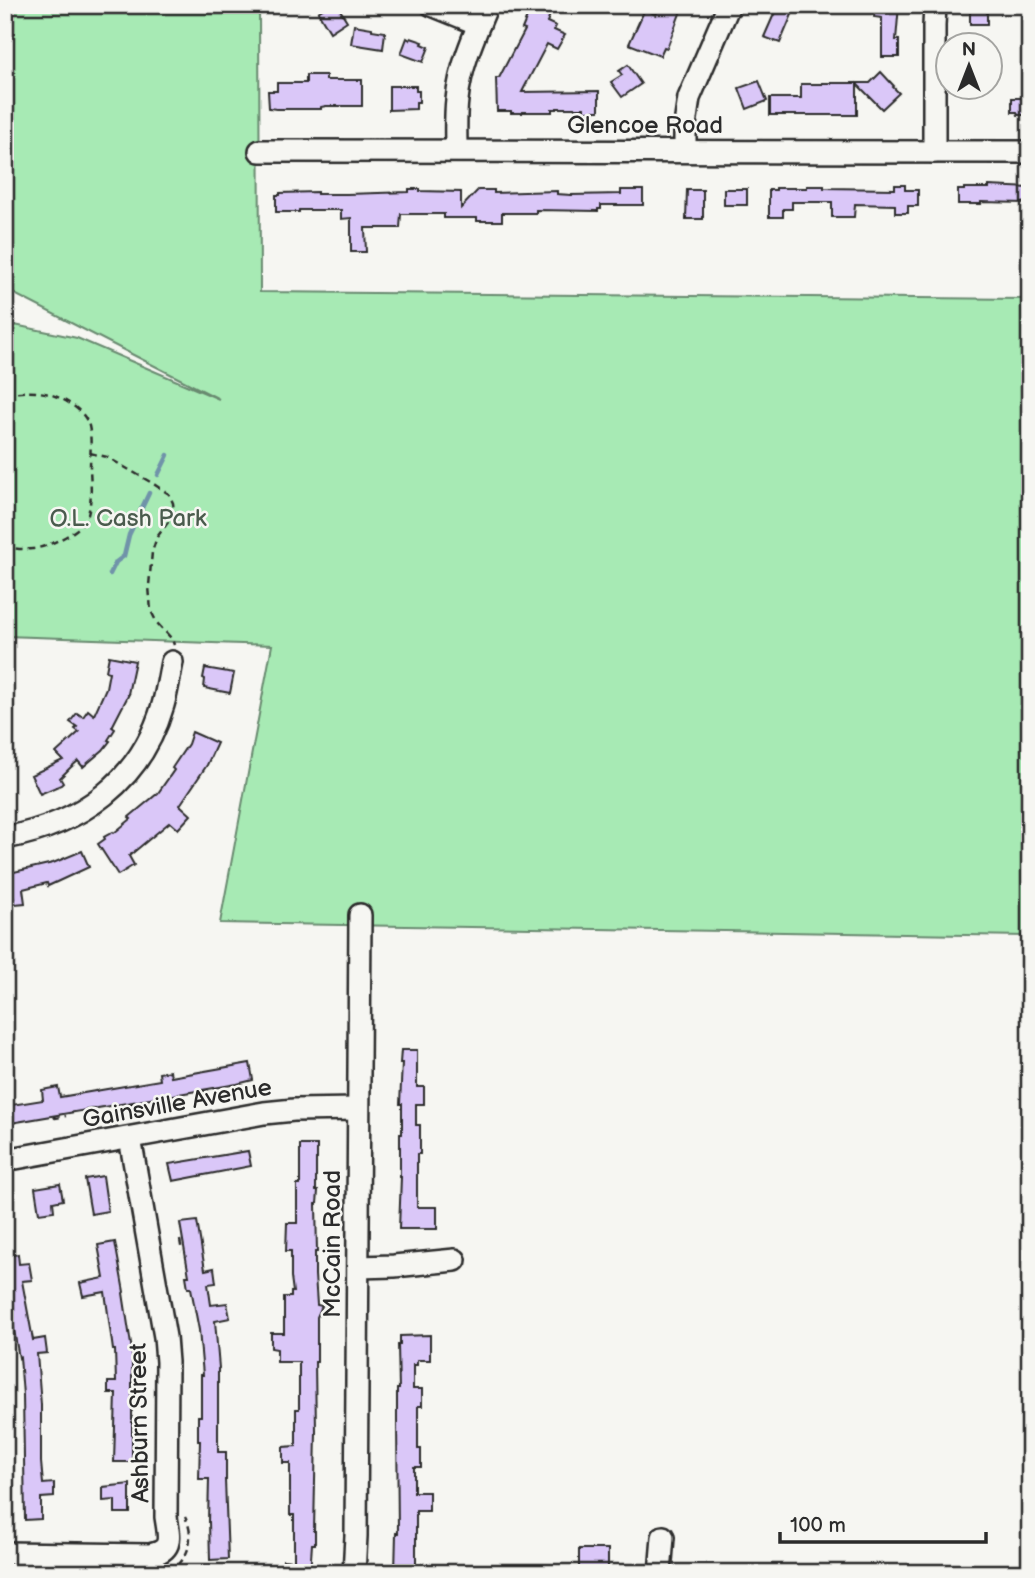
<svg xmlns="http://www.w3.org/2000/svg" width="1035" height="1578" viewBox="0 0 1035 1578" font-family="'Balsamiq Sans',sans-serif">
<rect width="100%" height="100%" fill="#f6f6f2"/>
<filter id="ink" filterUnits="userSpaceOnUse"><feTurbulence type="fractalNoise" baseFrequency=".0143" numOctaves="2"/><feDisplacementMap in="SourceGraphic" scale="14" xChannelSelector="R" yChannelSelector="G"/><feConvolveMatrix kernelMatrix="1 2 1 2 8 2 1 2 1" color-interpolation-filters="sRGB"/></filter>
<g filter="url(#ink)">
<path fill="#a7eab4" stroke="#698a70" stroke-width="2" d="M5 5H259L260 292 1030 299V936L220 923 272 645 5 636V323L77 338 219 399 9 291H5Z"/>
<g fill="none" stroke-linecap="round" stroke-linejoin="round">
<g stroke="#6f93a9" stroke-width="4.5">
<path d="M158 475 168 455"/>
<path d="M110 574 116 562 124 556 129 535 149 493"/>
</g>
</g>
<g fill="#dac7f8" stroke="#2b2b2b" stroke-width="2">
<path d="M329 5H337L347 21 330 32 318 12Z"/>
<path d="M532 5H554L547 22 556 26 554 30 565 35 557 49 547 44 522 92 599 91V111H584V108H557V109H552V112H522V113H511V111H497L496 78H499L514 49H515L525 30 522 29Z"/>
<path d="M660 5H676L682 8 667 48 664 47 660 56 629 44 645 9 656 15Z"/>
<path d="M778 5H796L780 43 764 37Z"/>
<path d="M875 5H899L896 40H899V57H882V18L874 17Z"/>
<rect x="970" y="5" width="17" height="19"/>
<path d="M354 25 372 28V30L385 32 383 49 351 44Z"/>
<path d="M407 38 410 40 411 38 423 42 422 44 429 47 423 62 401 54Z"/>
<path d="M628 65 641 84 622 97 611 82 622 75 619 71Z"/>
<path d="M881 72 894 86 893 87 899 93 882 109 857 84V115H770V98H801V84H822V83H870Z"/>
<path d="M306 75H326V80H362V106H326L321 107V109H276L269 108 268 91H277V83H306Z"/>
<path d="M759 81 767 101 747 109 739 88Z"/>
<path d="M389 86H416V91H419V102H416V109L389 110Z"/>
<path d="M1012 98H1030V115H1018L1017 112H1012Z"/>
<path d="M895 185H905V190H918V206H908V213H895V205L855 204 854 217H832V202H792V209H783V217H769V190H776V188H807V186H824V188L895 189Z"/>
<path d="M989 186 1030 188V203L981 202V204H958V190H964V188H989Z"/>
<path d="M409 189H420V191L461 192V208L478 190H494V193L557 191V194L571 195 621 194V190H643V205H601V209H598V211L536 210V213H502V221H477V218H444V214H401L400 228H365L366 252H351V218L341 219V210H299V212H276V195H280V193L317 192V194H347L409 192Z"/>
<rect x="724" y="189" width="23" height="16"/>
<path d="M687 190H703V219H686Z"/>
<path d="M109 656 135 661 128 694H129L112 727 115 729 108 740 110 741 103 750 83 767 78 761 70 768 60 778 63 783 61 785 40 794 31 775 63 760 56 753 79 732 75 729 77 727 70 722 77 713 83 717 88 710 94 715 106 688 109 672 106 671Z"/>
<path d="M205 668 234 673 230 693 204 688 205 679 203 678Z"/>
<path d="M192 732 217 743 207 765 180 805 191 815 178 829 170 822 129 856 134 865 118 875 98 844 105 839 104 837 113 832 114 833 131 819 129 817 158 793 174 770 172 768 188 744Z"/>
<path d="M82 851 89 867 48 886 47 883 23 889 25 903 15 904 12 892 5 893V874L53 863Z"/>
<path d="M401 1050H417V1087H424V1104H416V1125H420V1154H417V1207H437V1229H399L401 1177H400V1134H402V1104H400L402 1063H400Z"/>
<path d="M250 1063 253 1080 237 1084 5 1124V1106L43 1100 42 1090 58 1087 60 1097 160 1080 159 1073 170 1071 171 1077Z"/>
<path d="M300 1145H317V1159H316V1191H318L317 1204H316L317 1252H315V1275L317 1305 322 1306 317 1317V1362H315L316 1431 314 1531H315V1544H312L310 1573H282L283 1560 294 1561V1515H290V1463H283V1447L296 1446V1409H299V1362H277V1349L271 1348V1333H284V1297H291V1292H293L291 1277V1251H286L287 1223H297V1185H300Z"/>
<path d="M248 1151 251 1166 173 1181 169 1164Z"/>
<path d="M103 1176 108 1211 91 1214 85 1179Z"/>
<path d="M60 1184 63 1200 53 1202 54 1211 39 1213 35 1188Z"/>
<path d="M197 1221 205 1270 214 1268 216 1283 208 1284 211 1305 227 1303 230 1318 215 1321 219 1368 218 1369V1452H226V1480H225L228 1559 210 1560 209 1522H208L209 1479H199L200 1441H198V1416H201V1375H203L199 1330 191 1288H188L186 1276H189L180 1223Z"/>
<path d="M115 1242 124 1292 123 1293 132 1351V1462H114L116 1393H108V1382H116L115 1350H113L105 1292 83 1296 80 1283 104 1278 98 1245Z"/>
<path d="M18 1254 19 1264 29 1263 32 1280 22 1281 33 1340 45 1338 47 1353 37 1354 41 1405V1462L43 1484 54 1483V1497L41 1498V1519L25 1520 23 1395 20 1357 19 1358 12 1319H10L5 1288V1257Z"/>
<path d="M430 1335V1360H417V1365H413V1389H422V1406H418V1449H421V1467H414V1492H429V1511H416V1573H395L396 1533H398L397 1421V1389H399L398 1345H400V1336Z"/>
<path d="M130 1484V1513H115V1500L103 1501V1487Z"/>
<rect x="579" y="1549" width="29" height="24"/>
</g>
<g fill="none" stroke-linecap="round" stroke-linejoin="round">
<g stroke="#2b2b2b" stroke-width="26">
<g id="minor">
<path d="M432 5 479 24"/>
<path d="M456 150C456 134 455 117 457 100 460 67 474 36 487 5"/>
<path d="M260 151 1030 152"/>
<path d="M685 151V125L689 98 729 5"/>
<path d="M934 152V26L935 5"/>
<path d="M5 838C81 824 141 781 163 705 167 691 169 677 172 662"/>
<path d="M5 1160 264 1113 294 1110 358 1109"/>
<path d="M358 1267 394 1266 455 1260"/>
<path d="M5 1553 149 1555C174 1551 169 1537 166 1517L167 1362 165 1337 130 1138"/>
<path d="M354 1573 356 1536 360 915"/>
<path d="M660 1573 663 1537"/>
</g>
</g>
<g stroke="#2b2b2b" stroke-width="2.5" stroke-dasharray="7 5" stroke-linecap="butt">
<path d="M5 393C33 391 48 389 72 405 80 411 86 416 89 426 92 439 90 455 90 469 91 485 92 503 87 518 82 531 46 548 32 549 23 550 14 548 5 547"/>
<path d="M90 453 107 457 152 483 169 494 173 503 174 512 172 517 157 537 152 552 149 586 151 611 157 623 172 639 174 645"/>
<path d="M203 1090 204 1092 215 1090"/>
<path d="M129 1102V1104L141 1103"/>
<path d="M54 1116 55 1118 66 1116"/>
<path d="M180 1240 182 1252"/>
<path d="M169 1573C188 1560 196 1538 185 1517"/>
</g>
<use href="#minor" stroke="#f6f6f2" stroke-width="21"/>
</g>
</g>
<g text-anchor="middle" stroke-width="5" stroke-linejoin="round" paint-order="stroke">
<g font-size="24" fill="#2b2b2b" stroke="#f6f6f2">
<text x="645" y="133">Glencoe Road</text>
<text transform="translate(177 1103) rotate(-10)" y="8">Gainsville Avenue</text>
<text transform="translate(332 1244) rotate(-90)" y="8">McCain Road</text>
<text transform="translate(139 1423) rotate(-91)" y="8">Ashburn Street</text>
</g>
<g font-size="24" fill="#4a5b4d" stroke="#f6f6f2">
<text x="128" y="526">O.L. Cash Park</text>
</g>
</g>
<rect width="1035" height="1578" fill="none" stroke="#f6f6f2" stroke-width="28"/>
<rect x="14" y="14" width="1007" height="1550" fill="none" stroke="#2b2b2b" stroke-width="2.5" filter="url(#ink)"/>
<g transform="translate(969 66)"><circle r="33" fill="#f6f6f2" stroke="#a5a5a2" stroke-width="2"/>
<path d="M0-5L12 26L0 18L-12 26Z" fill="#2b2b2b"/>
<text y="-10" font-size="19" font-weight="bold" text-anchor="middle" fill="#2b2b2b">N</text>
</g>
<path d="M780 1532v10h206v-10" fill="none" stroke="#2b2b2b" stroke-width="3.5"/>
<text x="790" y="1532" font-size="21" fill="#2b2b2b" stroke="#f6f6f2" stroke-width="5" paint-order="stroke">100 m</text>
</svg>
